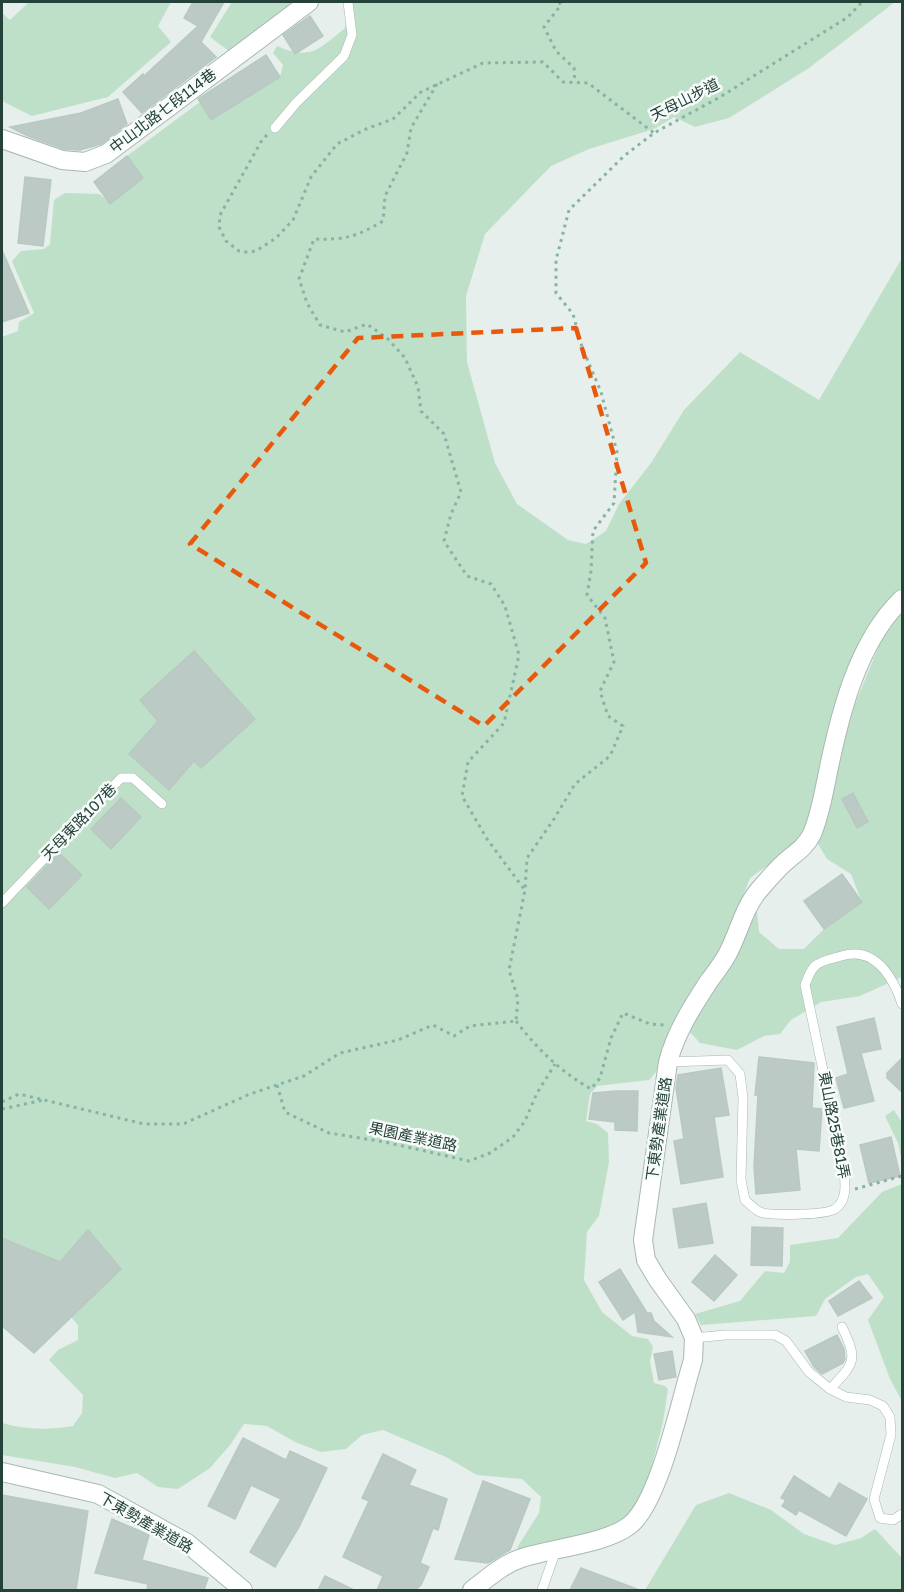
<svg xmlns="http://www.w3.org/2000/svg" width="904" height="1592" viewBox="0 0 904 1592" font-family="'Golos Text','Noto Sans TC',sans-serif">
<rect width="100%" height="100%" fill="#e6efeb"/>
<g fill="#bfe0c8">
<path d="M29 2H171L158 26 171 42 108 97 32 116 2 101V13L10 20Z"/>
<path d="M232 2H306L237 57 210 37Z"/>
<path d="M349 2H895L809 68 729 118 695 127 674 117 654 129 589 149 551 166 485 234 466 296 467 362 495 463 517 504 568 540 586 544 606 531 619 504 651 463 684 410 740 352 819 400 902 258V587L883 608 804 830 788 851 750 878 720 955 666 1044 656 1072 649 1080 597 1086 590 1094 586 1121 597 1124 608 1133 609 1162 599 1216 587 1232 584 1280 602 1312 632 1336 648 1339 653 1347 650 1361 654 1383 665 1386 668 1389 663 1422 649 1477 638 1505 624 1521 598 1532 517 1554 518 1546 539 1513 541 1497 522 1479 477 1475 446 1457 383 1430 362 1435 346 1449 321 1452 295 1442 267 1426 244 1424 230 1445 210 1468 178 1489 158 1487 137 1473 115 1478 75 1467 2 1455V1423C26 1430 48 1430 73 1426L82 1413 83 1395 49 1360 58 1350 78 1340V1325L71 1317 121 1269 88 1231 60 1262 2 1238V337L18 331 19 322 34 313 12 261 21 251 44 249 50 244 54 200 65 193 99 194 111 203 143 178 127 156 200 102 280 77 283 65 273 53 277 46C311 61 319 49 345 28Z"/>
<path d="M902 612V977L860 996 821 1002 791 1020 780 1034 764 1036 737 1050 700 1043 687 1029 750 909 757 911 759 932 779 949H804L824 929 862 902 851 874 827 859 815 839 843 733 881 641Z"/>
<path d="M894 1110 902 1123V1162L898 1143 885 1116Z"/>
<path d="M902 1184V1401L890 1379 868 1320 884 1297 868 1274 856 1277 825 1299 816 1316 701 1325 695 1314 740 1301 765 1271 784 1273 790 1262V1245L838 1238 882 1192Z"/>
<path d="M729 1493 771 1510 804 1534 835 1545 861 1538 875 1529 902 1558V1590H645L696 1505Z"/>
</g>
<g fill="#bbcac4" stroke="#b8c9c2" stroke-width="1.5">
<path d="M193 2H224L201 42 216 57 142 113 123 92 143 74 144 76 198 26 184 18Z"/>
<path d="M310 16 323 36 295 54 283 35Z"/>
<path d="M266 55 280 77 211 120 198 99Z"/>
<path d="M118 99 127 124 101 144 80 150 64 149 28 136 10 127 81 113Z"/>
<path d="M127 156 143 178 110 204 94 182Z"/>
<path d="M25 177 51 180 43 246 18 243Z"/>
<path d="M2 250 29 313 2 322Z"/>
<path d="M194 651 255 719 201 768 194 761 169 790 129 754 158 721 140 700Z"/>
<path d="M853 793 868 822 857 828 842 799Z"/>
<path d="M121 798 141 817 111 849 91 829Z"/>
<path d="M59 853 82 875 49 909 27 887Z"/>
<path d="M842 874 862 902 824 929 804 901Z"/>
<path d="M874 1018 881 1049 861 1053 874 1101 844 1108 836 1078 848 1074 837 1027Z"/>
<path d="M759 1057 814 1063 812 1108 822 1109 819 1151 796 1149 800 1190 756 1194 754 1166 758 1095H755Z"/>
<path d="M903 1057V1093L887 1078V1073Z"/>
<path d="M721 1068 729 1115 714 1117 723 1177 681 1184 674 1141 684 1139 676 1088 678 1075Z"/>
<path d="M616 1091H638L637 1131 615 1130V1122L589 1119 593 1093Z"/>
<path d="M891 1137 900 1176 869 1183 860 1145Z"/>
<path d="M706 1203 713 1243 679 1248 673 1209Z"/>
<path d="M752 1227 783 1228 782 1266 751 1265Z"/>
<path d="M88 1230 121 1269 34 1353 2 1326V1238L60 1262Z"/>
<path d="M715 1255 737 1275 714 1301 692 1282Z"/>
<path d="M620 1269 647 1313H651L654 1321 672 1337 638 1332 635 1312 623 1320 599 1282Z"/>
<path d="M859 1281 872 1298 838 1316 829 1301Z"/>
<path d="M837 1335 844 1349 845 1359 843 1363 822 1374 814 1367 805 1351Z"/>
<path d="M672 1351 676 1377 659 1380 654 1354Z"/>
<path d="M243 1438 286 1460 290 1451 327 1468 299 1527 275 1567 250 1552 281 1499 251 1485 235 1519 208 1506Z"/>
<path d="M383 1454 416 1470 409 1485 447 1499 438 1530 433 1528 420 1563 429 1567 421 1585 415 1590H377L383 1576 343 1557 369 1501 362 1498Z"/>
<path d="M794 1476 830 1499 839 1483 867 1499 846 1536 799 1510 796 1515 782 1506 786 1500 781 1498Z"/>
<path d="M483 1481 530 1499 510 1550 488 1563 455 1559Z"/>
<path d="M2 1495 88 1511 76 1590H2Z"/>
<path d="M112 1519 149 1535 142 1560 208 1578 204 1590H147L148 1584 95 1573Z"/>
<path d="M581 1568 637 1589V1590H570Z"/>
<path d="M325 1576 354 1590H318Z"/>
</g>
<g fill="none" stroke-linecap="round" stroke-linejoin="round">
<g stroke="#a8b8b2" stroke-width="10">
<g id="lane">
<path d="M275 128 296 103 344 56 352 35 348 2"/>
<path d="M2 903 121 778H133L162 804"/>
<path d="M668 1062 728 1060 740 1074 743 1098 741 1180 745 1200C750 1204 755 1210 760 1212 770 1216 827 1215 835 1209 848 1200 845 1183 844 1170L805 985C812 966 814 963 834 958 839 957 846 954 852 954 879 952 895 982 902 1004"/>
<path d="M694 1338 725 1335H775L786 1341 809 1372 830 1389 846 1397 870 1400 883 1406 890 1417 891 1435 874 1499 880 1518 893 1520 902 1514"/>
<path d="M830 1389C855 1363 858 1360 842 1327"/>
<path d="M542 1590 556 1550"/>
</g>
</g>
<g stroke="#a8b8b2" stroke-width="20">
<g id="street">
<path d="M2 139 62 160 85 162 106 154 309 2"/>
<path d="M2 1472 98 1494 187 1543 243 1590"/>
<path d="M472 1590C488 1578 503 1564 522 1558 552 1548 606 1544 630 1525 660 1501 681 1398 693 1360L694 1338 686 1319 658 1280 646 1260 643 1240 668 1062C676 1032 692 1007 709 981 715 973 722 964 727 955 739 933 743 909 759 890 767 881 775 871 784 863 795 853 805 848 812 834 820 815 823 796 827 777 839 717 857 642 902 599"/>
</g>
</g>
<g stroke="#86b3a5" stroke-width="3" stroke-dasharray="3 4.5" stroke-linecap="butt">
<path d="M559 2 561 5 544 27 556 51 574 68 575 82"/>
<path d="M437 84 411 128 407 153 385 196 383 221C356 237 345 240 314 239L299 279 307 303 320 325 345 332 367 324 388 339 405 358 418 387 421 411 444 434 461 492 451 514 444 541 467 576 491 584 505 606 519 655 504 723 468 762 462 796 487 839 524 889"/>
<path d="M267 135 262 140 220 215 219 227 226 241 239 251 247 252 256 251 276 238 293 220 311 177 337 144 366 129 393 119 421 92 483 63 543 62 563 82 588 83 654 133"/>
<path d="M516 1021C537 1049 561 1072 591 1089L600 1078 611 1038 623 1013 650 1024 664 1025"/>
<path d="M277 1085 285 1112 329 1133 385 1142 469 1161 490 1153 513 1137 525 1121 537 1093 555 1064"/>
<path d="M2 1102 19 1094 144 1124H183L250 1094 304 1076 340 1053 398 1040 433 1025 454 1036 470 1026 516 1021 518 999 509 970 525 890 527 858 554 819 575 784 610 756 623 726 608 716 600 691 614 662 605 618 587 595 591 571 593 531 614 503 617 452 601 392 582 347 573 314 556 293V260L569 210 624 156 654 133 720 97 848 17 862 2"/>
<path d="M2 1109 44 1100"/>
<path d="M855 1189 902 1176"/>
</g>
<use href="#lane" stroke="#fff" stroke-width="9"/>
<use href="#street" stroke="#fff" stroke-width="18"/>
</g>
<path fill="none" stroke="#e8590c" stroke-width="4.5" stroke-dasharray="12 8" stroke-linejoin="round" d="M576 328 646 563 484 726 190 544 358 338Z"/>
<g text-anchor="middle" stroke-width="5" stroke-linejoin="round" paint-order="stroke">
<g font-size="15" fill="#24423a" stroke="#f7fbf9">
<text transform="translate(685 100) rotate(-27)" y="5">天母山步道</text>
<text transform="translate(163 111) rotate(-37)" y="5">中山北路七段114巷</text>
<text transform="translate(79 822) rotate(-46)" y="5">天母東路107巷</text>
<text transform="translate(834 1125) rotate(79)" y="5">東山路25巷81弄</text>
<text transform="translate(659 1129) rotate(-82)" y="5">下東勢產業道路</text>
<text transform="translate(413 1137) rotate(12)" y="5">果園產業道路</text>
<text transform="translate(146 1523) rotate(30)" y="5">下東勢產業道路</text>
</g>
</g>
<rect width="904" height="1592" fill="none" stroke="#24423a" stroke-width="6"/>
</svg>
